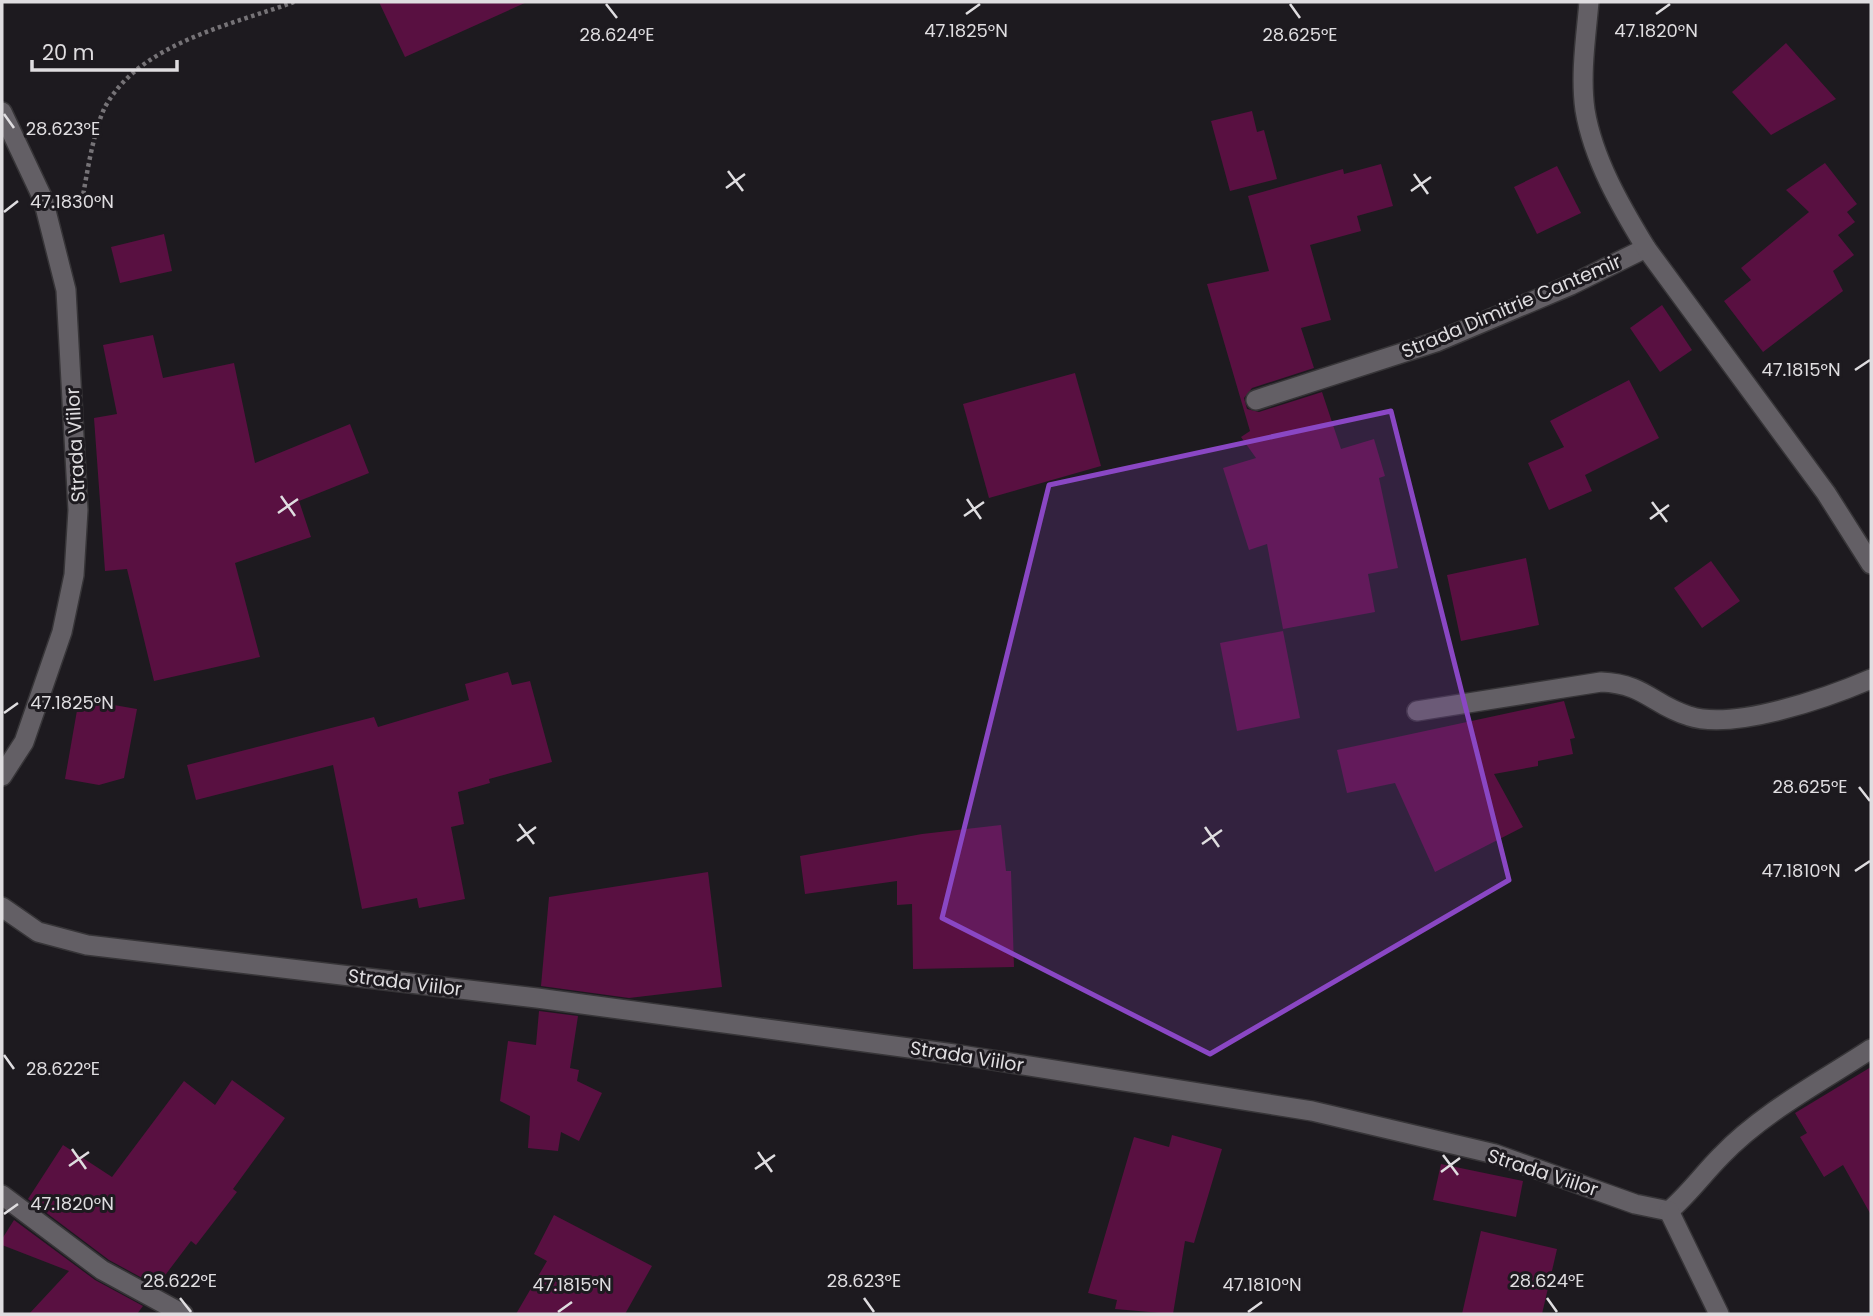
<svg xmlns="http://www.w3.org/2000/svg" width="1873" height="1316" viewBox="0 0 1873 1316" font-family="Poppins,sans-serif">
<rect width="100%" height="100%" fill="#1d1a1f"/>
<g fill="#591041">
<path d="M379 2H527L405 57Z"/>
<path d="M1786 43 1836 99 1771 135 1732 92Z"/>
<path d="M1252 111 1257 132 1264 130 1277 179 1230 191 1211 121Z"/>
<path d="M1825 163 1857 204 1847 212 1855 222 1838 235 1854 255 1833 271 1843 291 1763 352 1724 301 1751 280 1741 268 1809 212 1786 190Z"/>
<path d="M1381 164 1393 206 1357 216 1361 231 1310 245 1331 320 1301 328 1314 368 1252 388 1244 398 1247 409 1259 412 1322 392 1341 449 1374 439 1385 476 1379 478 1398 568 1368 574 1375 612 1283 629 1267 544 1249 550 1223 468 1256 458 1241 437 1250 431 1207 284 1269 271 1248 196 1343 169 1344 174Z"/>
<path d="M1557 166 1581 213 1537 234 1514 187Z"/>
<path d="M164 234 172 271 120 283 111 247Z"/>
<path d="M1662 305 1692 350 1660 372 1630 328Z"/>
<path d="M153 335 163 378 234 363 255 463 350 424 369 473 299 501 311 537 235 563 260 657 154 681 127 569 105 571 94 418 117 414 103 345Z"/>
<path d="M1075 373 1101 466 989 498 963 404Z"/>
<path d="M1629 380 1659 438 1585 475 1592 491 1549 510 1528 463 1564 447 1550 421Z"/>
<path d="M1526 558 1539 625 1461 641 1447 575Z"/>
<path d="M1711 561 1740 601 1702 628 1674 588Z"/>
<path d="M1283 631 1300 718 1237 731 1220 643Z"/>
<path d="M508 672 512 685 530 681 552 762 489 779 490 783 458 792 464 824 451 827 465 899 419 908 417 898 362 909 333 765 196 800 187 765 374 717 378 727 469 700 465 684Z"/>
<path d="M79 699 137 709 124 778 99 785 65 779Z"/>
<path d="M1564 701 1575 738 1570 739 1573 754 1538 761V766L1494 774 1523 827 1435 872 1395 783 1347 793 1337 750Z"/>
<path d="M1001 825 1006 871H1011L1014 967 913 969 912 904 897 905V881L805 894 800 856 922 834Z"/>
<path d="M708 872 722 987 629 998 541 986 549 897Z"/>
<path d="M539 1011 578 1016 570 1068 579 1070 577 1081 602 1093 579 1141 561 1132 558 1151 528 1148 530 1116 500 1101 508 1041 536 1045Z"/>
<path d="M1871 1067V1215L1843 1165 1824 1177 1800 1137 1807 1133 1795 1113Z"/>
<path d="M232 1080 285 1118 233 1189 237 1192 196 1245 191 1241 157 1286 109 1260 28 1199 63 1145 112 1177 184 1081 215 1105Z"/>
<path d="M1172 1135 1222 1149 1194 1243 1185 1241 1173 1314 1115 1309 1117 1300 1088 1293 1134 1137 1169 1147Z"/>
<path d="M1441 1164 1523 1181 1516 1217 1433 1200Z"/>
<path d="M554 1215 652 1266 625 1314H516L547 1261 534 1254Z"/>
<path d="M14 1220 95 1280 143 1306 137 1314H29L69 1271 2 1245V1239Z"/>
<path d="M1481 1231 1557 1249 1542 1314H1462Z"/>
</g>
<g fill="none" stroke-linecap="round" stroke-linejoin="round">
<g stroke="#373538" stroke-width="22">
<g id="service">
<path d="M1256 400 1436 342 1571 285 1646 248"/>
<path d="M1417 711 1601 682C1646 684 1652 705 1689 716 1734 731 1829 697 1871 679"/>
</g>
</g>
<g stroke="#373538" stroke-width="22">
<g id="minor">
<path d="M1589 2C1586 36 1580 75 1585 110 1593 159 1621 207 1646 248L1826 493 1871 564"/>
<path d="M2 112 43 199 66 290 78 510 74 575 62 632 24 742 2 776"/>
<path d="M2 907 38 932 87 945 537 998 954 1054 1312 1111 1495 1154 1635 1204 1669 1211"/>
<path d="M2 1195 102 1270 183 1314"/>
<path d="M1669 1211C1689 1194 1703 1174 1721 1156 1763 1112 1821 1082 1871 1049"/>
<path d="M1669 1211 1719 1314"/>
</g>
</g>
<path stroke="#767377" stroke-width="4.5" stroke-dasharray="3.5 3.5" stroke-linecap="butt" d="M82 201C87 174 93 132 105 107 140 43 231 25 294 2"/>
<use href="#service" stroke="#635f65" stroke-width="19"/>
<use href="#minor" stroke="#635f65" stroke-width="19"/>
</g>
<path fill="#8a47c4" fill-opacity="0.2" stroke="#8a47c4" stroke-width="5" stroke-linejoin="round" d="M1391 411 1509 880 1210 1054 942 918 1049 485Z"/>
<path fill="none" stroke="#dfdde0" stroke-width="2.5" d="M606 4 617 18M1290 4 1300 18M966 14 980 4M1656 14 1670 4M4 114 14 128M728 171 743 191M1414 174 1428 194M726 188 745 174M1411 191 1431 177M4 212 18 201M1855 370 1870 360M281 496 295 516M967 499 981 519M1652 502 1667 522M278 513 298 499M964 516 984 502M1650 519 1669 505M4 713 18 703M1859 787 1870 801M519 824 534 844M1205 827 1219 847M517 841 536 827M1202 844 1222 830M1855 871 1870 861M4 1055 14 1069M72 1149 86 1169M758 1152 772 1172M1443 1155 1458 1175M69 1166 89 1152M755 1169 775 1155M1441 1172 1460 1158M4 1214 18 1204M180 1298 191 1312M864 1298 874 1312M1547 1298 1557 1312M558 1312 572 1302M1248 1312 1262 1302"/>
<g text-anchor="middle" stroke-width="6" stroke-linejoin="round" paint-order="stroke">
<g font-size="19" fill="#dfdde0" stroke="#1d1a1f">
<text transform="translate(1511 306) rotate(-23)" y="7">Strada Dimitrie Cantemir</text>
<text transform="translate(75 445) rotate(-93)" y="7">Strada Viilor</text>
<text transform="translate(405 982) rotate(7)" y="7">Strada Viilor</text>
<text transform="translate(967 1056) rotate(9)" y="7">Strada Viilor</text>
<text transform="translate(1543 1172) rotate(18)" y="7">Strada Viilor</text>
</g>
</g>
<g font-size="18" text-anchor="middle" fill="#dfdde0" stroke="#1d1a1f" stroke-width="6" stroke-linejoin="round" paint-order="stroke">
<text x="966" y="37">47.1825°N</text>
<text x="1656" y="37">47.1820°N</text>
<text x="617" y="41">28.624°E</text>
<text x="1300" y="41">28.625°E</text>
<text x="63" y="135">28.623°E</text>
<text x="72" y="208">47.1830°N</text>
<text x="1801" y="376">47.1815°N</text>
<text x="72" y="709">47.1825°N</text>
<text x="1810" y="793">28.625°E</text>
<text x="1801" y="877">47.1810°N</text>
<text x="63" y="1075">28.622°E</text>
<text x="72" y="1210">47.1820°N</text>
<text x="180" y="1287">28.622°E</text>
<text x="864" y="1287">28.623°E</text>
<text x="1547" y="1287">28.624°E</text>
<text x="572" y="1291">47.1815°N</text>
<text x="1262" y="1291">47.1810°N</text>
</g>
<rect width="1873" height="1316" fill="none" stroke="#dfdde0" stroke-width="7"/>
<path d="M32 60v10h145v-10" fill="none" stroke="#dfdde0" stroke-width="3.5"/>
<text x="42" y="60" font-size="21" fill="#dfdde0" stroke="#1d1a1f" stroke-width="5" paint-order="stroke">20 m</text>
</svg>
